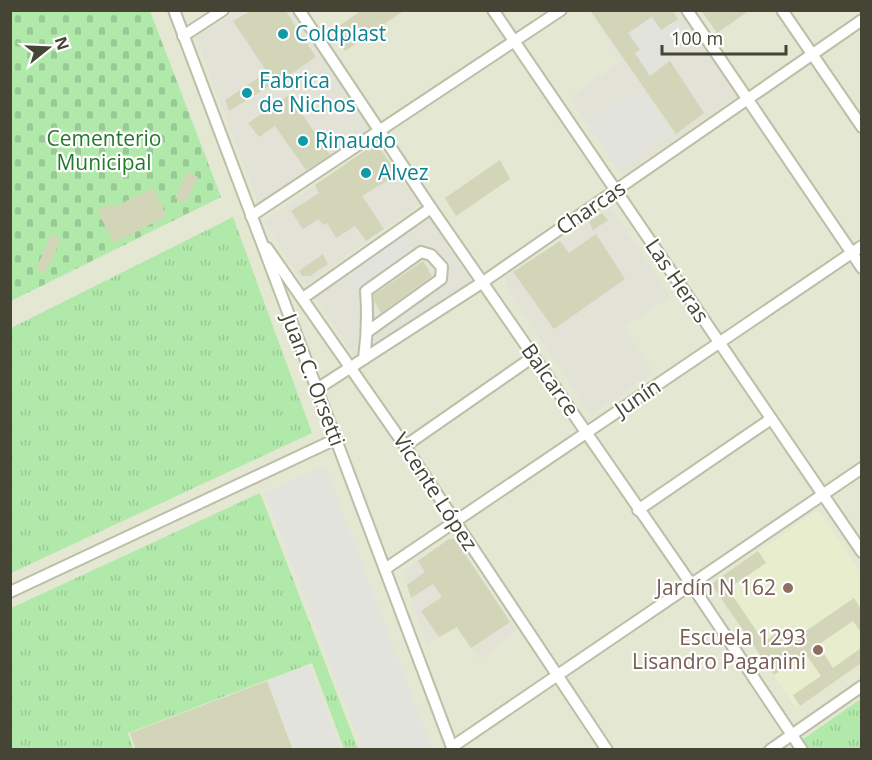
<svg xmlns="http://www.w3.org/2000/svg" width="872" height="760" viewBox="0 0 872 760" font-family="'Open Sans',sans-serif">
<defs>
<pattern id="grass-tufts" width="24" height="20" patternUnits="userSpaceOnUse" patternTransform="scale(1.5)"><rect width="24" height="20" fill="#b1e9ab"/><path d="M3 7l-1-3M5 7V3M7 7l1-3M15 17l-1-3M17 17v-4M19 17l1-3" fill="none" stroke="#99c994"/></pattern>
<pattern id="cemetery-stones" width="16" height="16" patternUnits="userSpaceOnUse" patternTransform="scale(1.5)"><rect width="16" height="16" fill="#b1e9ab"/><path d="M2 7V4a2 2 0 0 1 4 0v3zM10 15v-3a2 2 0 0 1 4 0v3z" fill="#99c994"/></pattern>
</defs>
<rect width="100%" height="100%" fill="#f1f3e4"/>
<rect fill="#e4e7d2" x="11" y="11" width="850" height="738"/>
<g fill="#e2e2d6">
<path d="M590 10 679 11 739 95 623 175 570 98 621 61Z"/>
<path d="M236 11H294L372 127 260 206 196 38Z"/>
<path d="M376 143 418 204 307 284 302 282 264 221Z"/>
<path d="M611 208 670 296 624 327 653 372 591 415 507 289 506 276Z"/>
<path d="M429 217 471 282 357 359 315 298Z"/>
<path d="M449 539H455L516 630 479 659 456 627 427 645 402 572Z"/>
</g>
<path fill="#e7edcd" d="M818 510 861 574V663L796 708 711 584Z"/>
<g fill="url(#grass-tufts)">
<path d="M233 217 312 433 11 573V328Z"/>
<path d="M260 493 358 749H344L312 663 128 733 133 749H11V608Z"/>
<path d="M861 699V749H810L803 739Z"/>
</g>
<path fill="url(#cemetery-stones)" d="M11 11H150L221 197 11 301Z"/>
<g fill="#e3e3dd">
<path d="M652 17 661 30 675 21 685 35 664 50 669 58 647 74 635 53 640 50 628 33Z"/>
<path d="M642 88 669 130 644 146 645 148 639 153 640 157 623 168H618L588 124 620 100Z"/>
<path d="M402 236 419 259 364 298 347 275Z"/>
<path d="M325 466 432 749H362L265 493Z"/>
<path d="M309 667 341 749H293L267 681Z"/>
</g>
<g fill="#d3d5b9">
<path d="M252 10H285L316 57 276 84 274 83 229 111 225 100 267 72 233 21Z"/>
<path d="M362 10H405L345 51 332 31Z"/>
<path d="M590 10H672L678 19 661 30 652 17 628 33 640 50 635 53 650 76 670 61 704 113 676 134Z"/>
<path d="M701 10H750L717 33Z"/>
<path d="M289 95 330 155 306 170 275 126 259 137 248 123Z"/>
<path d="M376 143 398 174 362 196 384 229 366 241 355 226 336 238 327 223 323 225 318 219 303 229 291 211 319 193 315 185Z"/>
<path d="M500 160 510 179 456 216 445 198Z"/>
<path d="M187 171 198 177 186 203 175 198Z"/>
<path d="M153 188 167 216 114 243 97 210 112 203 114 207Z"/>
<path d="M602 213 608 220 593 230 589 222Z"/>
<path d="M596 234 625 279 554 329 513 272 560 241 569 253Z"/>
<path d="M51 235 61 239 45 273 36 269Z"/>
<path d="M323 254 328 264 310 276H302L299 271Z"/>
<path d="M423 261 432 276 381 313 374 301V295Z"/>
<path d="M449 539H455L510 622 471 648 457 627 439 637 421 611 442 597 433 584 411 598 407 585 425 572 418 561Z"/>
<path d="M758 551 766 563 728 589 764 642 781 630 790 642 854 598 861 609V633L853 621 818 645 833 668 861 648V663L800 706 793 695 821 676 805 653 774 675 711 584Z"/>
<path d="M267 681 293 750H136L130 733Z"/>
</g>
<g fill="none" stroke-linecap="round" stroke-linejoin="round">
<g stroke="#bcbfa7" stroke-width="14">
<g id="minor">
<path d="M174 10 453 750"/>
<path d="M299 10 431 208 691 584 802 750"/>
<path d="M493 10 862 552"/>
<path d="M687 10 862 268"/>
<path d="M782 10 862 127"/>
<path d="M183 36 223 10"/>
<path d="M251 216 561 10"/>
<path d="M267 248 405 446 607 750"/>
<path d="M303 298 431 208"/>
<path d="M364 359C367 336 368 315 366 291L421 252 431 255 442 267 441 279 367 332"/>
<path d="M317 389 483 282 862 20"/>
<path d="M405 446 533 357"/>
<path d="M638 510 771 419"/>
<path d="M385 569 862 246"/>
<path d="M10 592 336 439"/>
<path d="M452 747 862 468"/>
<path d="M770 750 862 686"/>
</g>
</g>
<use href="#minor" stroke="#fff" stroke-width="10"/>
</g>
<g fill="#0f9aa8" stroke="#fff" stroke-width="2">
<circle cx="283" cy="34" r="6"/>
<circle cx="247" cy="93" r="6"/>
<circle cx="303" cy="141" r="6"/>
<circle cx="366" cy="173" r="6"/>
</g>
<g fill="#8d6e63" stroke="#fff" stroke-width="2">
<circle cx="788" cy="588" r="6"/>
<circle cx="818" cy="650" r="6"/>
</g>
<g text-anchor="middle" stroke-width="4.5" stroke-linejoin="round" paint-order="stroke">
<g font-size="21" fill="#0d838f" stroke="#fff" text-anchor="start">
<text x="295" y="41">Coldplast</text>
<text x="259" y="88">Fabrica<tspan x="259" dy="24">de Nichos</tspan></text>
<text x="315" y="148">Rinaudo</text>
<text x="378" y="180">Alvez</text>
</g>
<g font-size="21" fill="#25792b" stroke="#fff">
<text x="104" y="146">Cementerio<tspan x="104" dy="24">Municipal</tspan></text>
</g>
<g font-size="21" fill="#444534" stroke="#fff">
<text transform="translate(591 208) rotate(-34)" y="7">Charcas</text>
<text transform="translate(677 281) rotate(56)" y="7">Las Heras</text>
<text transform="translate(313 380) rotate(69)" y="7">Juan C. Orsetti</text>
<text transform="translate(550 380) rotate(55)" y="7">Balcarce</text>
<text transform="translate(638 398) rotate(-34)" y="7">Junín</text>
<text transform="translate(435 492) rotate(57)" y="7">Vicente López</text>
</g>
<g font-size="21" fill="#785e54" stroke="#fff" text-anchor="end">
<text x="776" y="595">Jardín N 162</text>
<text x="806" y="645">Escuela 1293<tspan x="806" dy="24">Lisandro Paganini</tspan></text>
</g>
</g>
<rect width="872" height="760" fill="none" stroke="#444534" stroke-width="24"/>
<g transform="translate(48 48) rotate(72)" stroke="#ffffff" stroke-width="4.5" paint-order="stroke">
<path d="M0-4.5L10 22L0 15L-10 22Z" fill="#444534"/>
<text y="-9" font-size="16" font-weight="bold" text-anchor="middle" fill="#444534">N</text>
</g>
<path d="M662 45v9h124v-9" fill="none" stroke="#444534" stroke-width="3"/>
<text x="671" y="45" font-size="18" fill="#444534" stroke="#ffffff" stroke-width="4.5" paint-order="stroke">100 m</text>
</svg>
